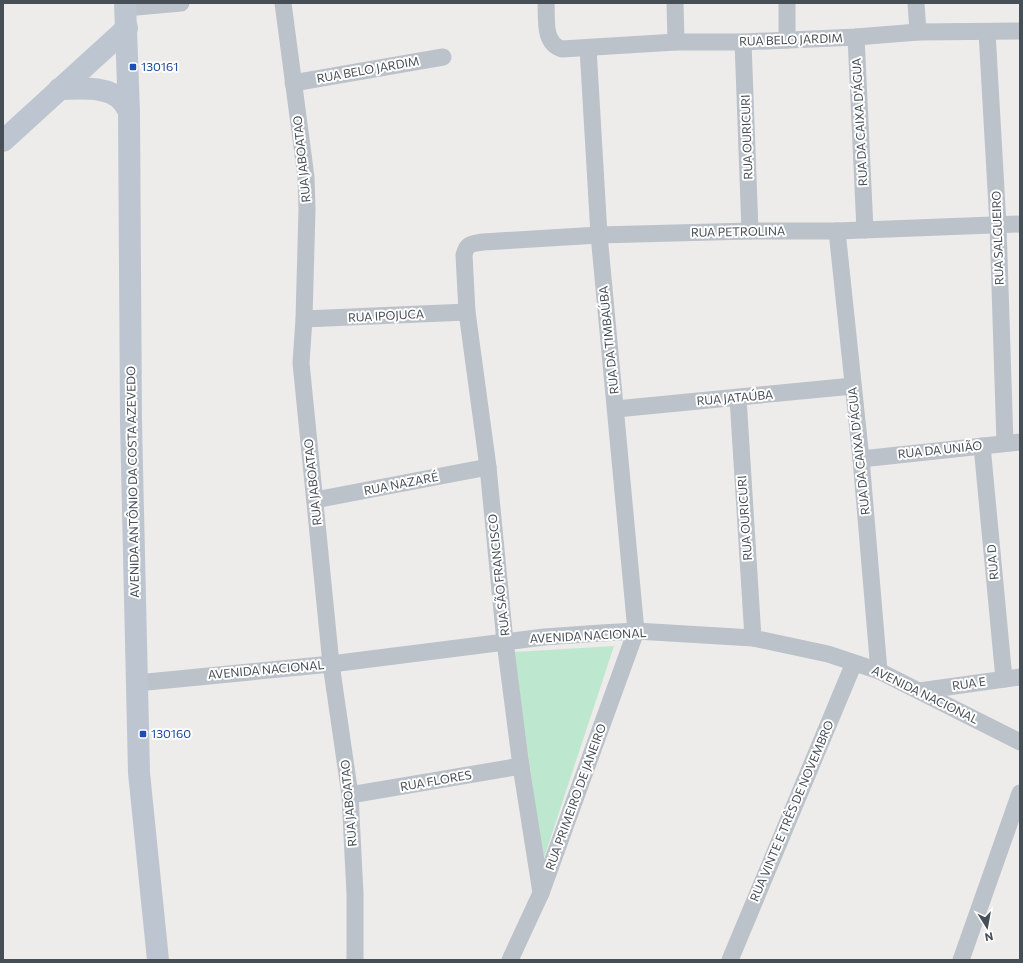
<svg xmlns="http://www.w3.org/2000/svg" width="1023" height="963" viewBox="0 0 1023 963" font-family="Commissioner,sans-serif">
<rect width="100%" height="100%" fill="#eeebeb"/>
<path fill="#bde8cf" d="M614 646 543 861 514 652Z"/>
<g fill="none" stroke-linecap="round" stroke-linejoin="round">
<g stroke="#bbc2c9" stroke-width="17">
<path d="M283 3 306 177 307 209 304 319 301 363 331 664 350 795 355 894V960"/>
<path d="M546 3C547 20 543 43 562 49L676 42H743L856 37 918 32 1020 31"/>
<path d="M675 3 676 42"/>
<path d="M787 3V40"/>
<path d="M916 3 918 32"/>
<path d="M125 8 181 3"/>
<path d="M987 32 998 225 1005 443"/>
<path d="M856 37 865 230"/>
<path d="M743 42 750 231"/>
<path d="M293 83 443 57"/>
<path d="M837 231 861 459 879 671"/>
<path d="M304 319 467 312"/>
<path d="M738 398 753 638"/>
<path d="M616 409 853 386"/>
<path d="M982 446 1004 679"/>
<path d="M861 459 1020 442"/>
<path d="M315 500 488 467"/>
<path d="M137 683 331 664 544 637 601 633 636 631 753 638 828 654 879 671 1020 742"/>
<path d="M919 691 1020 677"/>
<path d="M350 795 521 766"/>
<path d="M541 893 521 766 505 642 488 467 467 312 464 255C467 243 471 244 483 242L599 235 750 231H837L1020 224"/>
<path d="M510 960 541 893 636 631 599 235 588 48"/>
<path d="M730 960 854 663"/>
<path d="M961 960 1020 793"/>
</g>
<g stroke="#bdc6d0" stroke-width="22">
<path d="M125 3 129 112 131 423 139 773 158 960"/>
<path d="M59 89C79 89 108 85 122 101 125 104 127 108 129 112"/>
<path d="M3 141 127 28"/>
</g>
</g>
<g fill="#1a4fb4" stroke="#fff" stroke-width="1.5">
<rect x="129" y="63" width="8" height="8" rx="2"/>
<rect x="139" y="730" width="8" height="8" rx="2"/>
</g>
<g text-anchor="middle" stroke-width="4" stroke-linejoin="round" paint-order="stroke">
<g font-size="12" fill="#464e56" stroke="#fff">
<text transform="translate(791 40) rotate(-2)" y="4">RUA BELO JARDIM</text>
<text transform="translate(368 70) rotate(-10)" y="4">RUA BELO JARDIM</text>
<text transform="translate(860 122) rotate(-93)" y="4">RUA DA CAIXA D'ÁGUA</text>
<text transform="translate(747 137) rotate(-92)" y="4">RUA OURICURI</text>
<text transform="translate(302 159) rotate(-96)" y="4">RUA JABOATAO</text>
<text transform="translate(738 232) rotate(-1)" y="4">RUA PETROLINA</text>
<text transform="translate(998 238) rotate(-92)" y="4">RUA SALGUEIRO</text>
<text transform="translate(386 316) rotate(-3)" y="4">RUA IPOJUCA</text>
<text transform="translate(609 340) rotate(-96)" y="4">RUA DA TIMBAÚBA</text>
<text transform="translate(735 398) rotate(-5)" y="4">RUA JATAÚBA</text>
<text transform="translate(940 450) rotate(-6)" y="4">RUA DA UNIÃO</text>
<text transform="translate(859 451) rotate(-96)" y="4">RUA DA CAIXA D'ÁGUA</text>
<text transform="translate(133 482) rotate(-91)" y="4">AVENIDA ANTÔNIO DA COSTA AZEVEDO</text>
<text transform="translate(313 482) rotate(-96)" y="4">RUA JABOATAO</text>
<text transform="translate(401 484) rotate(-11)" y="4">RUA NAZARÉ</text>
<text transform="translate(745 518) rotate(-94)" y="4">RUA OURICURI</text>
<text transform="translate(993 562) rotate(-95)" y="4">RUA D</text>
<text transform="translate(499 575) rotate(-96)" y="4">RUA SÃO FRANCISCO</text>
<text transform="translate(588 636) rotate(-3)" y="4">AVENIDA NACIONAL</text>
<text transform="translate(266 670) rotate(-5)" y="4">AVENIDA NACIONAL</text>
<text transform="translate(969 684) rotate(-8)" y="4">RUA E</text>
<text transform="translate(925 695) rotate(26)" y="4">AVENIDA NACIONAL</text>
<text transform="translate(436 781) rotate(-10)" y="4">RUA FLORES</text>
<text transform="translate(576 797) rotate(-70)" y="4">RUA PRIMEIRO DE JANEIRO</text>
<text transform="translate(349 803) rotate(-95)" y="4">RUA JABOATAO</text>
<text transform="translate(792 811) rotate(-67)" y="4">RUA VINTE E TRÊS DE NOVEMBRO</text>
</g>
<g font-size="12" fill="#164399" stroke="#fff" text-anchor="start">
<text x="141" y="71">130161</text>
<text x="151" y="738">130160</text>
</g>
</g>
<rect width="1023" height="963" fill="none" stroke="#464e56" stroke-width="8"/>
<g transform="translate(987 927) rotate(169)" stroke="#ffffff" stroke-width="3" paint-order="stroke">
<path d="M0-3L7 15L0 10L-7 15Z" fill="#464e56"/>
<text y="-6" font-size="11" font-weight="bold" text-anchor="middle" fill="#464e56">N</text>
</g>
</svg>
